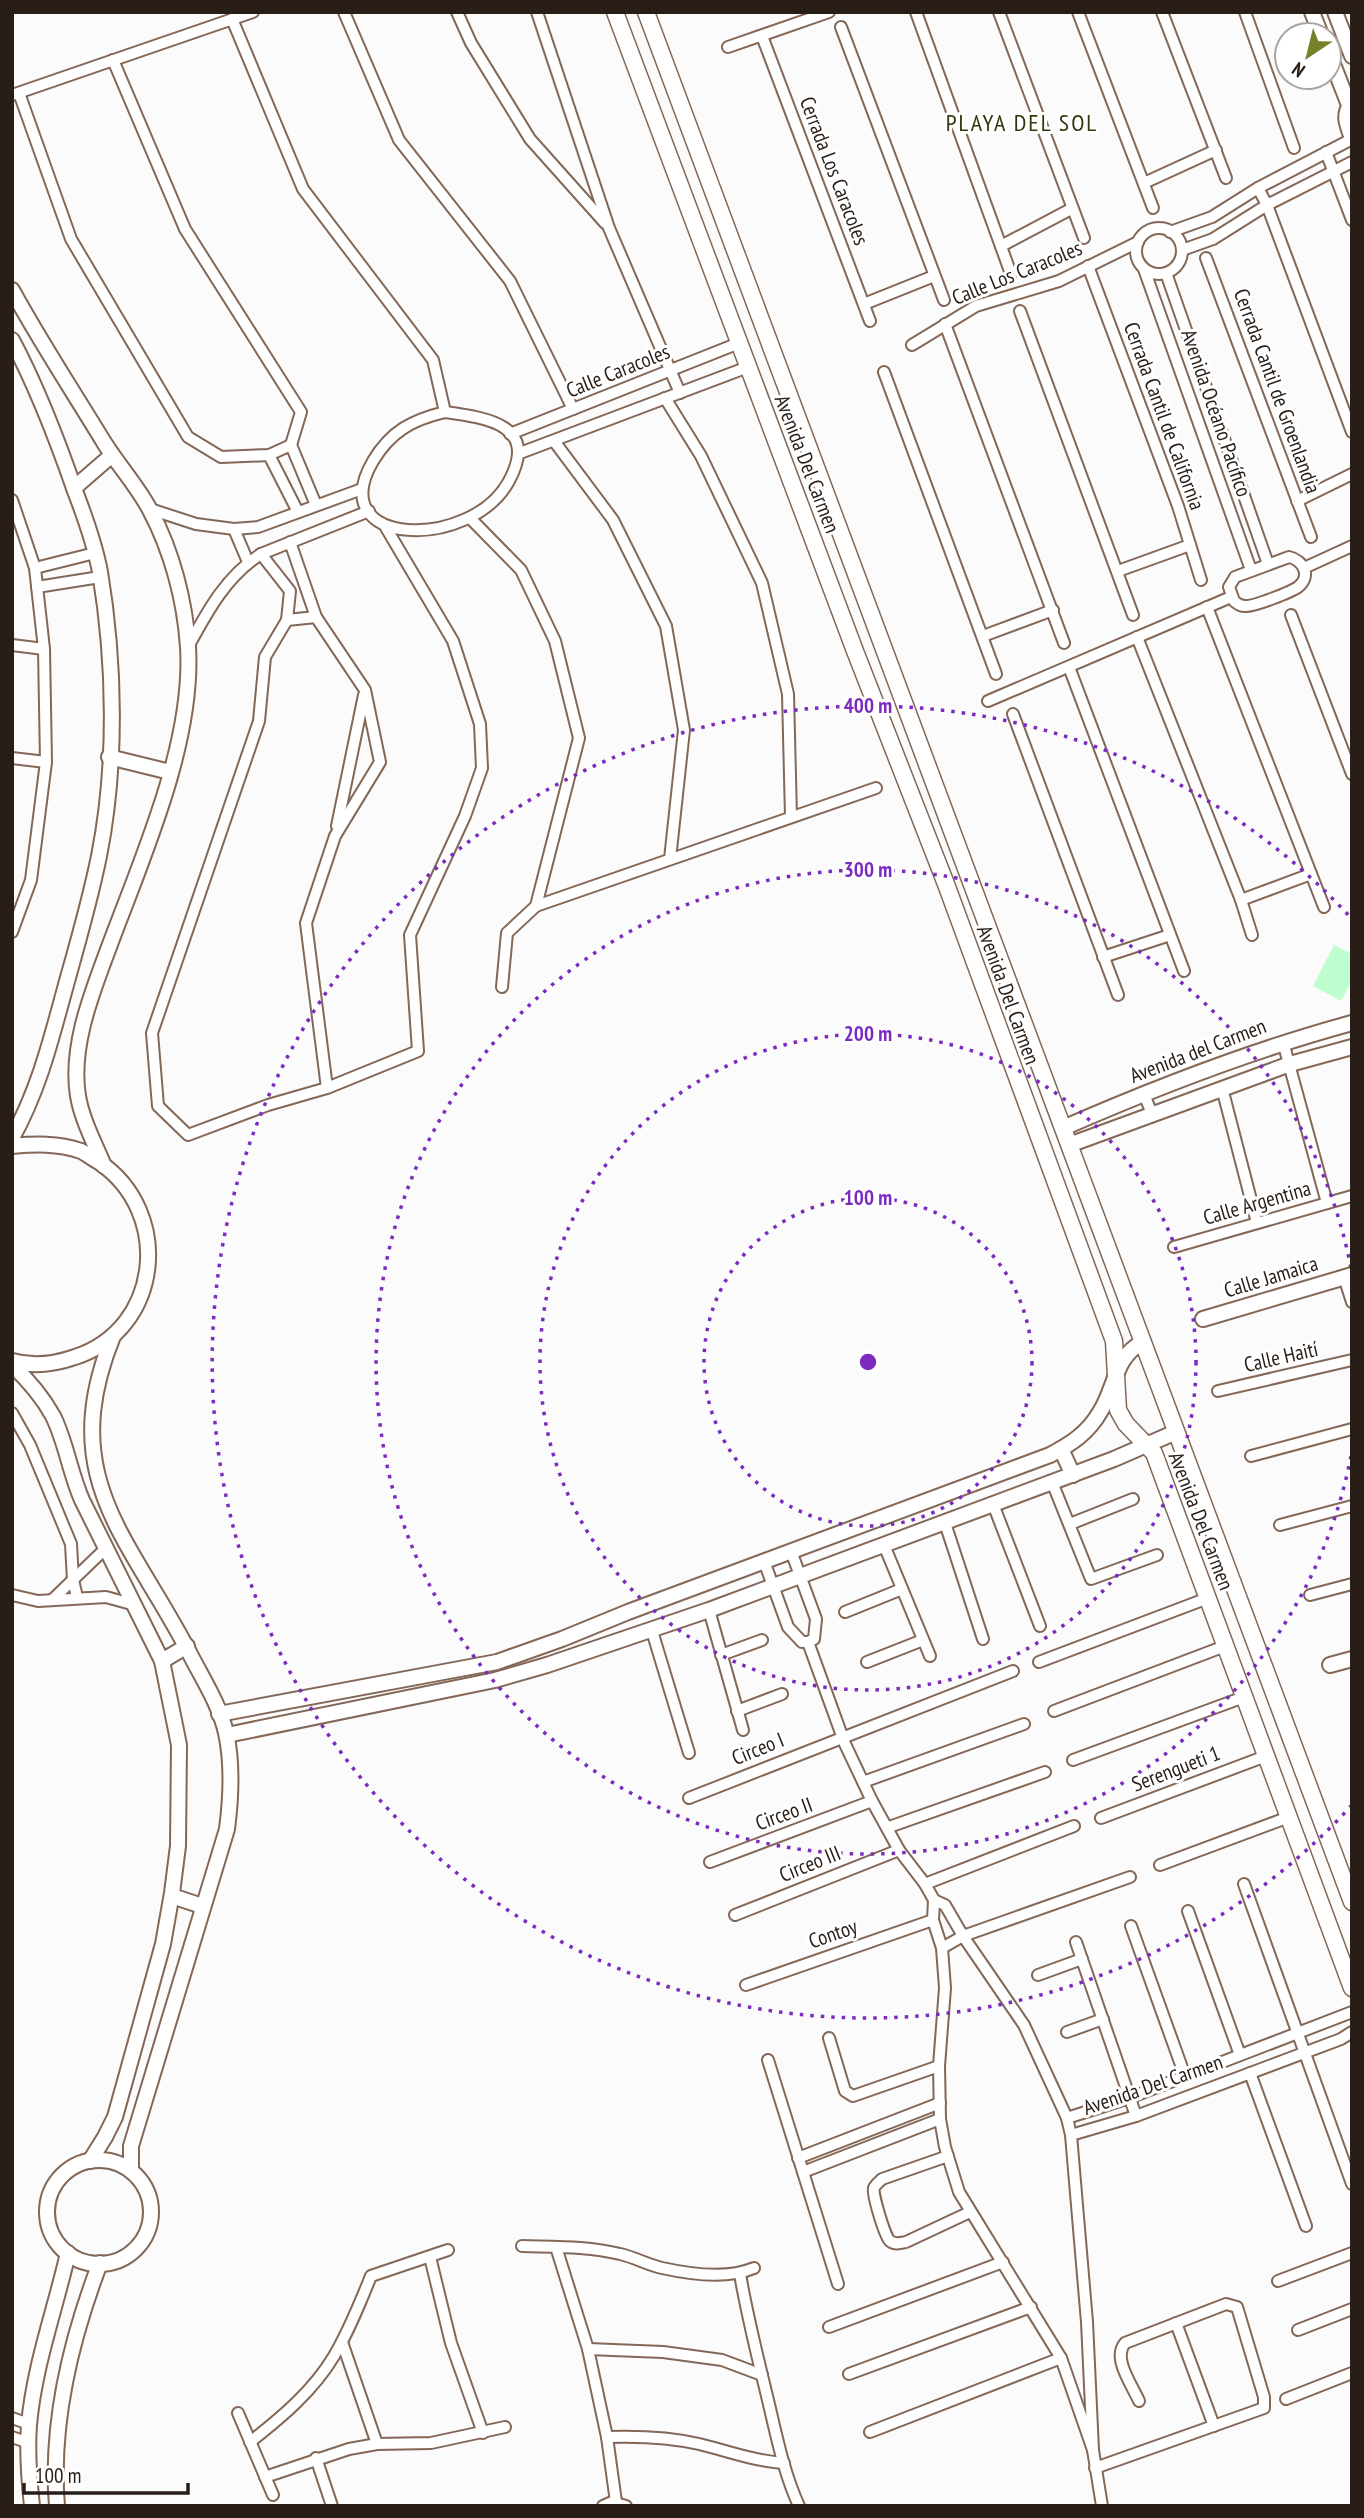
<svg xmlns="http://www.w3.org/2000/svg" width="1364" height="2518" viewBox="0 0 1364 2518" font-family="'PT Sans Narrow',sans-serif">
<rect width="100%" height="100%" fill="#fbfbfb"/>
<path fill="#bffece" d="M1334 945 1352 954V980L1341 1001 1313 986Z"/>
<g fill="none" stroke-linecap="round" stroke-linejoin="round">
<g stroke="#836857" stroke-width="14">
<g id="minor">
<path d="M344 12 399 140 510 281 573 409"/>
<path d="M457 12 471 43 530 139 605 223"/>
<path d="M537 12 609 228 680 393"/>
<path d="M916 12 1011 274"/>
<path d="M999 12 1084 238"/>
<path d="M1078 12 1153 208"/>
<path d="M1162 12 1226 178"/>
<path d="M1245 12 1294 148"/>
<path d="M232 19 303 189 433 360 445 412"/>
<path d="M841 27 944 300"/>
<path d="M762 36 870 321"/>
<path d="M728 47 829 12"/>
<path d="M19 93 71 239 188 437 221 457 269 455 291 445 301 412 185 229 113 60"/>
<path d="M12 95 253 12"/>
<path d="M1326 152 1352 220"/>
<path d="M1144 183 1216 150"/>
<path d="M1258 188 1267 205 1352 432"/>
<circle cx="1159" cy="251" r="23"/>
<path d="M1170 232 1212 217 1258 188 1352 139"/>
<path d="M1001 246 1071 209"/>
<path d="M1182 250 1213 239 1267 205 1352 162"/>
<path d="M1206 258 1311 537"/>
<path d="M1088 266 1178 506 1201 580"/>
<path d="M1144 269 1251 570"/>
<path d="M1166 273 1268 564"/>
<path d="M864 304 934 276"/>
<path d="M1020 311 1133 615"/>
<path d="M945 324 1064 643"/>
<path d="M912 345 976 306 1059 281 1138 242"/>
<path d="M884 372 996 674"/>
<path d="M665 398 701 456 762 583 788 694 791 817"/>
<path d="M445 412C488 418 539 425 509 481 471 551 322 548 373 461 391 431 412 420 445 412Z"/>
<path d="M510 434 739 343"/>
<path d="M554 441 613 520 666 626 684 730 670 859"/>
<path d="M291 445 316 505"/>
<path d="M520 453 748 367"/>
<path d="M269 455 298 512"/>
<path d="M12 500 35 568 44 649 46 762 31 880 12 932"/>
<path d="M1297 501 1352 474"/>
<path d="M150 509 196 524 234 529 258 527 362 489"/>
<path d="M470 518 521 570 555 641 579 738 536 906 507 933 502 987"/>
<path d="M234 529 248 562"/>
<path d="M290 542 316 617"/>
<path d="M261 554 290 591 287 620"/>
<path d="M1289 557C1303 560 1312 576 1298 587 1291 592 1253 607 1245 606 1239 606 1238 604 1234 601L1229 587 1235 577Z"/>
<path d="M35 568 95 553"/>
<path d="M1304 568 1352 546"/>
<path d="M1118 571 1190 545"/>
<path d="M37 587 100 577"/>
<path d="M1207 607 1324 907"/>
<path d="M1291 615 1352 774"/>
<path d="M983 636 1053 610"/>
<path d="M1137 637 1241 900 1252 935"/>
<path d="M12 645 44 649"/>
<path d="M188 647C207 612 226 576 261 554L369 511"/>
<path d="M1069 667 1184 971"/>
<path d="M988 701 1231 597"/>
<path d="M1013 714 1118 995"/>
<path d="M12 758 46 762"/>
<path d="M337 826 364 695"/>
<path d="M1241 900 1311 874"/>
<path d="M536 906 876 788"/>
<path d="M1103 957 1170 935"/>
<path d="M1283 1042 1327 1203"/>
<path d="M327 1088 306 923 335 836 380 762 365 690 316 617 287 620 265 657 259 721 152 1033 158 1106 188 1135 268 1105 327 1088 418 1051 410 935 465 816 482 768 480 724 453 641 385 526"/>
<path d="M1222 1088 1257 1223"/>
<path d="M1144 1094 1152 1114"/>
<path d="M1174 1247 1352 1196"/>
<path d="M1344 1277 1352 1302"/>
<path d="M1218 1391 1352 1360"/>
<path d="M12 1413 30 1445 71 1544 73 1580 77 1597"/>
<path d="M1251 1456 1352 1429"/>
<path d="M1052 1482 1091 1579 1157 1555"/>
<path d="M993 1504 1040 1626"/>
<path d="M945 1523 983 1639"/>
<path d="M1070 1524 1133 1499"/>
<path d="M1280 1525 1352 1506"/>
<path d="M884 1545 930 1656"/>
<path d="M791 1551 816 1619 814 1639 808 1642"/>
<path d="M764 1561 788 1627 802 1642H808"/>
<path d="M12 1595 38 1601 106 1597 135 1605"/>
<path d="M1310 1595 1352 1584"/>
<path d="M52 1600 105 1549"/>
<path d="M709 1610 743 1730"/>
<path d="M845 1612 902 1589"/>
<path d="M652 1631 689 1753"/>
<path d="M808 1642 845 1744 872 1801 899 1850 925 1884 934 1900 933 1920 942 1948 945 1988 939 2066 940 2119 945 2147 959 2192 1061 2358 1093 2450"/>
<path d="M721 1655 762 1640"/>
<path d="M867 1662 923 1640"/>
<path d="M1039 1662 1208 1598"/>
<path d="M737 1711 782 1694"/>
<path d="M1054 1711 1225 1646"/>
<path d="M1073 1760 1244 1697"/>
<path d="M863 1782 1024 1724"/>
<path d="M689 1798 1013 1671"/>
<path d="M1101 1818 1266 1756"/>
<path d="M889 1827 1045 1772"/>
<path d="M710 1862 872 1801"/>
<path d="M1160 1865 1289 1817"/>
<path d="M925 1884 1074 1826"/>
<path d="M1244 1884 1352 2184"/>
<path d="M934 1900 945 1905 963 1936 1024 2025 1067 2118 1071 2135 1087 2322 1093 2450 1102 2506"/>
<path d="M1188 1911 1240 2055"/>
<path d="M735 1915 899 1850"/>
<path d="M1131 1926 1185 2076"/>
<path d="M1076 1942 1136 2116"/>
<path d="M942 1948 963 1936 1130 1877"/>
<path d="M1038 1975 1082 1959"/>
<path d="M746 1985 933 1920"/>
<path d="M1067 2032 1103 2019"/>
<path d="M829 2038 845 2091 853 2096 939 2066"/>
<path d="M768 2060 838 2284"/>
<path d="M1250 2073 1306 2226"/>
<path d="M1067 2118 1129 2098 1352 2012"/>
<path d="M1071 2135 1136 2116 1341 2039 1352 2032"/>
<path d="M948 2156 882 2179C880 2181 875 2185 874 2188 872 2194 885 2237 890 2241 895 2245 901 2243 906 2242L970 2212"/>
<path d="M798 2158 940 2103"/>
<path d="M803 2172 940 2119"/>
<path d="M522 2246C555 2247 588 2246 620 2254 634 2257 648 2265 662 2268 689 2274 728 2279 754 2268"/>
<path d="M556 2247 588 2349 607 2437 616 2502"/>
<path d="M430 2257 451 2343 483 2433"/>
<path d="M740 2274C747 2315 757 2355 767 2396 776 2433 783 2471 799 2506"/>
<path d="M1278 2281 1352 2253"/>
<path d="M1176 2323 1214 2426"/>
<path d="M829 2327 1003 2262"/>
<path d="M1298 2330 1352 2309"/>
<path d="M342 2342 377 2444"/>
<path d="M588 2349 663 2352 722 2360 762 2375"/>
<path d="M849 2374 1031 2307"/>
<path d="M1286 2399 1352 2373"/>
<path d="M238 2413 273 2495"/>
<path d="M12 2418 29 2424"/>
<path d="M870 2432 1061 2358"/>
<path d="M12 2437 29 2443"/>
<path d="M607 2437C637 2436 669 2437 699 2444 728 2451 754 2461 784 2463"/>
<path d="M250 2442C282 2417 313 2391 334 2356 349 2331 360 2303 371 2276L448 2250"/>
<path d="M316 2458 332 2506"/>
<path d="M1095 2468 1264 2408V2397L1237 2307 1226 2304 1125 2343C1112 2358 1132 2385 1139 2401"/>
<path d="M265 2477 349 2449 377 2444 431 2443 505 2427"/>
<path d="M603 2506 612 2502 626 2506"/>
</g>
</g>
<g stroke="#836857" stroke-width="18">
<g id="tertiary">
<path d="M1312 12 1321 35"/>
<path d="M1335 12 1352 56"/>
<path d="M1329 54 1349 105"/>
<path d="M1352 103C1342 114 1347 125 1352 138"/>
<path d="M12 290C41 343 74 393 105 444 119 466 138 487 150 510 172 551 185 601 188 647 194 743 142 858 109 947 92 993 70 1046 78 1096 82 1120 95 1144 104 1166"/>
<path d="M12 340C38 389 57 439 75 491 85 517 95 545 100 572 115 662 117 766 99 856 91 896 80 935 69 974 53 1031 41 1086 12 1138"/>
<path d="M74 488 112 455"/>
<path d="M109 757 170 772"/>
<path d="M1063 1128C1157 1087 1252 1050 1352 1023"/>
<path d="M1069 1145 1290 1064 1352 1047"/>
<path d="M12 1146C36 1144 57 1143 81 1151 87 1154 93 1159 99 1162 173 1212 162 1329 75 1357 55 1364 33 1367 12 1361"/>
<path d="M1203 1319 1352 1275"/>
<path d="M113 1336C55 1479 130 1537 191 1656 204 1681 220 1706 226 1733 233 1765 231 1798 227 1829L131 2146V2171"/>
<path d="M12 1365C28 1380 42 1396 53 1416 66 1442 70 1473 82 1500L162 1661 179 1745 178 1846 172 1893 163 1944 115 2117 105 2137 90 2161"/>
<path d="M1061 1449 1073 1475"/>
<path d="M162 1661 187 1646"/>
<path d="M1330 1665 1352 1659"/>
<path d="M219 1714 497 1662 562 1639 628 1612 1050 1455C1071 1444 1088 1433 1100 1412 1116 1387 1114 1357 1143 1342"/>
<path d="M227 1735 495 1680 547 1665 709 1610 1114 1459 1176 1432"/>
<path d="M172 1896 202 1906"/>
<circle cx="99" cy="2212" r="52"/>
<path d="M32 2506C29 2479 27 2452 29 2425 34 2367 55 2310 68 2253"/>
<path d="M57 2506C50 2423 71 2339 100 2263"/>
</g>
</g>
<g stroke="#836857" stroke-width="19">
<g id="secondary">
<path d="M615 12 855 651 946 884 1114 1341 1118 1410 1126 1424 1154 1453 1352 1988"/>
<path d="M646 12C881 642 1119 1271 1352 1902"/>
</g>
</g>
<use href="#minor" stroke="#fff" stroke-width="10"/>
<use href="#tertiary" stroke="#fff" stroke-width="14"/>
<use href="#secondary" stroke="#fff" stroke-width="16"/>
</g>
<g fill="none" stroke="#7b2cbf" stroke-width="3.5" stroke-dasharray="3.5 7">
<circle cx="868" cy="1362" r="164"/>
<circle cx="868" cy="1362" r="328"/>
<path d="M1351 1456A492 492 0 1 1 1351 1268"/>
<path d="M1352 1805A656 656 0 1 1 1352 919"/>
</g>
<g text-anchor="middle" stroke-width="6" stroke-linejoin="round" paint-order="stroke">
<g font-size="21" fill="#291e17" stroke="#fff">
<text transform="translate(834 171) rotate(69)" y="7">Cerrada Los Caracoles</text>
<text transform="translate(1017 273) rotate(-22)" y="7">Calle Los Caracoles</text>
<text transform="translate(618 371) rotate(-22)" y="7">Calle Caracoles</text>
<text transform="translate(1277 391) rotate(70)" y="7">Cerrada Cantil de Groenlandia</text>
<text transform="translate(1216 413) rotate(71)" y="7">Avenida Océano Pacífico</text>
<text transform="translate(1164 416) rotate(70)" y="7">Cerrada Cantil de California</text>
<text transform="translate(807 464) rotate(69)" y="7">Avenida Del Carmen</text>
<text transform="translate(1008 995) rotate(70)" y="7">Avenida Del Carmen</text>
<text transform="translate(1198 1051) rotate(-21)" y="7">Avenida del Carmen</text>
<text transform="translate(1257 1203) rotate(-16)" y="7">Calle Argentina</text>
<text transform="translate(1271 1277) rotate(-17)" y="7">Calle Jamaica</text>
<text transform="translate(1281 1357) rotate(-13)" y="7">Calle Haití</text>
<text transform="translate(1201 1521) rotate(69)" y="7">Avenida Del Carmen</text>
<text transform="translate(758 1749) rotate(-22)" y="7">Circeo I</text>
<text transform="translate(1176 1769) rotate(-21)" y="7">Serengueti 1</text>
<text transform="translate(784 1814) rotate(-20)" y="7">Circeo II</text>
<text transform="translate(810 1864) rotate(-22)" y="7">Circeo III</text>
<text transform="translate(833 1934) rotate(-19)" y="7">Contoy</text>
<text transform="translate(1153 2085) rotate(-19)" y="7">Avenida Del Carmen</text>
</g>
<g font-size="24" letter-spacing="2" fill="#34380f" stroke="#fff">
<text x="1022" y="131">PLAYA DEL SOL</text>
</g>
</g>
<circle cx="868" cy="1362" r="10" fill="#7b2cbf" stroke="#fff" stroke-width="3.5"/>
<g font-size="21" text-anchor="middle" font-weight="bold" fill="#7b2cbf" stroke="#fff" stroke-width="6" stroke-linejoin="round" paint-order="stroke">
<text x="868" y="713">400 m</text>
<text x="868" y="877">300 m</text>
<text x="868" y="1041">200 m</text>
<text x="868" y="1205">100 m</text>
</g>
<rect width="1364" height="2518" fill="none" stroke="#291e17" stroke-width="28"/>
<g transform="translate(1308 56) rotate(215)"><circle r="33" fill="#ffffff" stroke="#a9a5a2" stroke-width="2"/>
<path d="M0-5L12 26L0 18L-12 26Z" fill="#79802b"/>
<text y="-10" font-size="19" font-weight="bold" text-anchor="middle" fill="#291e17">N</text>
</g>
<path d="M24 2483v10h164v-10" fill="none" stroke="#291e17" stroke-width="3.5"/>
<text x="35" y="2483" font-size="21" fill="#291e17" stroke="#ffffff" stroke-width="5" paint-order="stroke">100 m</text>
</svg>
